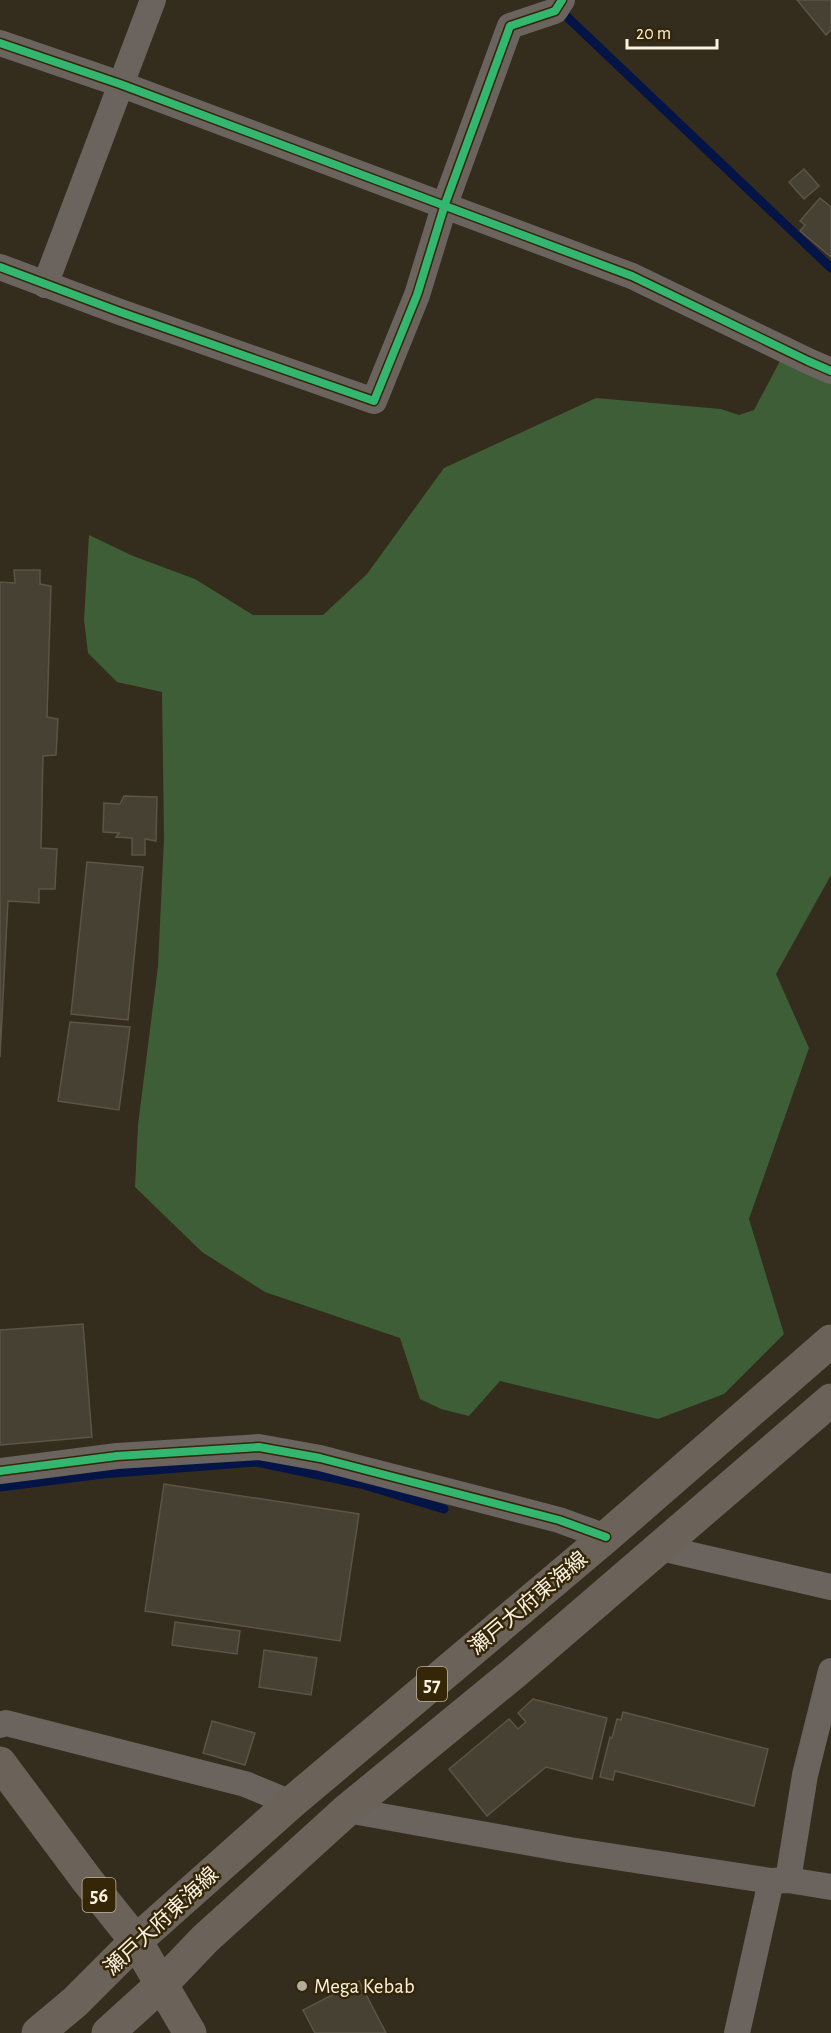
<svg xmlns="http://www.w3.org/2000/svg" width="831" height="2033" viewBox="0 0 831 2033" font-family="'Alegreya Sans','Noto Sans JP',sans-serif">
<rect width="100%" height="100%" fill="#342c1c"/>
<path fill="#3d5e36" d="M781 359 831 380V875L776 974 809 1048 749 1219 784 1334 724 1394 658 1419 500 1381 469 1416 441 1409 420 1399 400 1338 265 1292 202 1252 135 1187 138 1125 158 966 164 838 162 692 117 682 88 653 84 620 89 535 133 556 195 579 253 615H323L367 574 444 468 596 398 721 409 739 415 754 410Z"/>
<g fill="none" stroke-linecap="round" stroke-linejoin="round">
<g stroke="#051447" stroke-width="9">
<path d="M564 14 831 268"/>
<path d="M0 1487 102 1474 257 1462 361 1484 444 1509"/>
</g>
</g>
<g fill="#474134" stroke="#5b5447" stroke-width="1.5">
<path d="M797 0H831V30L826 35Z"/>
<path d="M804 169 819 186 804 199 789 182Z"/>
<path d="M820 198 831 207V257L800 231 805 225 800 221Z"/>
<path d="M14 570H40V584L51 586 47 717 58 719 56 755 43 756 41 848 57 849 55 889H39V903L8 901 0 1057V582L15 583Z"/>
<path d="M124 796 157 797 156 841 145 839V855H132V838L116 837 119 833 103 832 104 803 120 804Z"/>
<path d="M87 862 143 867 128 1020 71 1014Z"/>
<path d="M70 1022 130 1027 119 1110 58 1101Z"/>
<path d="M83 1324 92 1437 0 1445V1330Z"/>
<path d="M164 1484 359 1514 340 1641 145 1611Z"/>
<path d="M175 1622 240 1631 237 1654 172 1645Z"/>
<path d="M264 1650 317 1658 311 1695 259 1687Z"/>
<path d="M533 1699 607 1718 592 1779 546 1767 487 1816 449 1769 509 1719 518 1729 526 1722 518 1713Z"/>
<path d="M623 1712 768 1749 754 1806 615 1771 613 1780 600 1777 610 1737 612 1738 617 1719 621 1720Z"/>
<path d="M212 1721 255 1733 245 1765 203 1753Z"/>
<path d="M359 1981 386 2033H315L303 2010Z"/>
</g>
<g fill="none" stroke-linecap="round" stroke-linejoin="round">
<g stroke="#6a635e" stroke-width="26">
<path d="M0 43 120 84 632 276 808 361 831 371"/>
<path d="M0 267 120 312 374 401 417 295 445 204 510 26 555 11 562 0"/>
<path d="M45 285 153 0"/>
<path d="M0 1471 117 1456 259 1447 320 1458 559 1520 606 1537"/>
<path d="M661 1548 831 1587"/>
<path d="M0 1725 6 1723 245 1784 291 1803"/>
<path d="M347 1810 570 1850 771 1881 788 1880 831 1887"/>
<path d="M788 1880 805 1775 831 1671"/>
<path d="M737 2033 771 1881"/>
</g>
<g stroke="#6b635a" stroke-width="33">
<path d="M0 1763 87 1880 136 1941 190 2033"/>
<path d="M38 2033 75 2002 136 1941 291 1803 606 1537 831 1341"/>
<path d="M108 2033 162 1984 205 1939 347 1810 514 1673 831 1400"/>
</g>
<g stroke="#342607" stroke-width="11">
<g id="cycleway">
<path d="M0 43 120 84 632 276 808 361 831 371"/>
<path d="M0 267 120 312 374 401 417 295 445 204 510 26 555 11 562 0"/>
<path d="M0 1471 117 1456 259 1447 320 1458 559 1520 606 1537"/>
</g>
</g>
<use href="#cycleway" stroke="#33b770" stroke-width="8"/>
</g>
<circle fill="#b5ac9b" stroke="#342607" stroke-width="2" cx="302" cy="1986" r="6"/>
<g text-anchor="middle" stroke-width="5" stroke-linejoin="round" paint-order="stroke">
<g fill="#342607" stroke="#bfb49f" stroke-width="1.5">
<rect x="417" y="1667" width="30" height="34" rx="4.5"/>
<rect x="82.5" y="1878" width="33" height="34" rx="4.5"/>
</g>
<g font-size="20" font-weight="bold" fill="#faf1e0">
<text x="432" y="1691">57</text>
<text x="99" y="1902">56</text>
</g>
<g font-size="21" fill="#faf1e0" stroke="#342607">
<text transform="translate(528 1603) rotate(-40)" y="7">瀬戸大府東海線</text>
<text transform="translate(161 1921) rotate(-43)" y="7">瀬戸大府東海線</text>
</g>
<g font-size="21" fill="#faf1e0" stroke="#342607" text-anchor="start">
<text x="314" y="1993">Mega Kebab</text>
</g>
</g>
<path d="M627 39v9h90v-9" fill="none" stroke="#faf1e0" stroke-width="3"/>
<text x="636" y="39" font-size="18" fill="#faf1e0" stroke="#342607" stroke-width="4.5" paint-order="stroke">20 m</text>
</svg>
